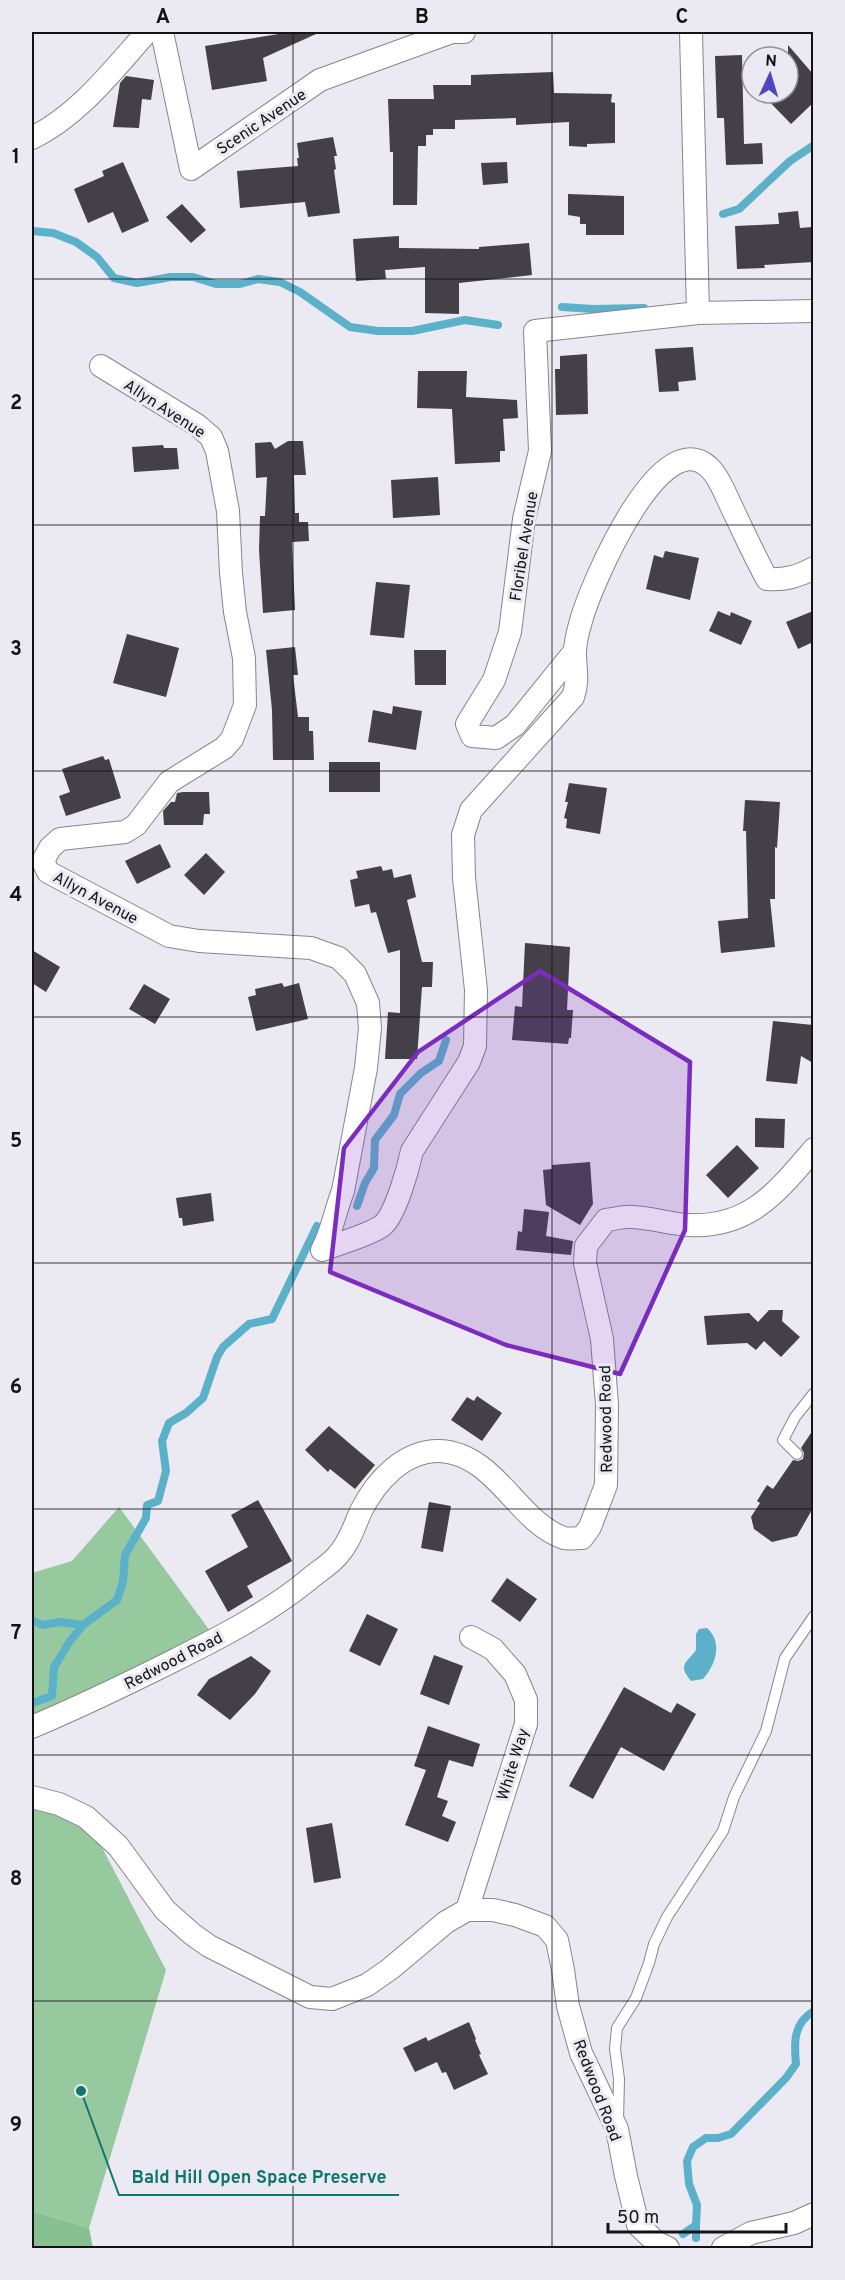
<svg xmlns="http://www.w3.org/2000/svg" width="845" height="2280" viewBox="0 0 845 2280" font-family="Overpass,sans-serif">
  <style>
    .green { fill: #96c99d }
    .forest { fill: #88c191 }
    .water { fill: #5bb1c9 }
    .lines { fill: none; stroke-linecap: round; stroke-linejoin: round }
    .stream { stroke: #5bb1c9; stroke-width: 8 }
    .building { fill: #434147 }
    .lane-casing { stroke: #87858d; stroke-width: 12 }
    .street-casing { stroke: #87858d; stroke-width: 24 }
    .lane { stroke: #fff; stroke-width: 10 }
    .street { stroke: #fff; stroke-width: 22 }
    .marked { fill: #7b2cbf; fill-opacity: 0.2; stroke: #7b2cbf; stroke-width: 4.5; stroke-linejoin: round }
    .grid { fill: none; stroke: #131215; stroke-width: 1.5; stroke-opacity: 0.55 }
    .labels { text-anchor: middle; stroke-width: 6; stroke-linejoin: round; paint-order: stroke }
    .street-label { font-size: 16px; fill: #131215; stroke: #ebe9f1 }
    .leader { fill: none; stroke: #0f766e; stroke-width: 2 }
    .callout-dot { fill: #0f766e; stroke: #ebe9f1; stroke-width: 2 }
    .callout-label { font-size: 18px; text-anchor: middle; font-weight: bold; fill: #0f766e; stroke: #ebe9f1; stroke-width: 6; stroke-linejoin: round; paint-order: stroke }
    .neatline { fill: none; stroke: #131215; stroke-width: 2 }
    .grid-label { font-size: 20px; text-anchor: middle; font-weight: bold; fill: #131215 }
  </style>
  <rect width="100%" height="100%" fill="#ebe9f1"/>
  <g class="green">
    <polygon points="119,1507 216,1639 32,1727 32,1573 72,1561"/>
    <polygon points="32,1797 86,1817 166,1970 89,2228 32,2211"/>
  </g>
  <polygon class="forest" points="32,2211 89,2228 93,2248 32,2248"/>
  <path class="water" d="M707 1628C723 1642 716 1665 703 1679L691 1681C677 1664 687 1663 696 1650V1634L699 1629Z"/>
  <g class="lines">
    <g class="stream">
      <polyline points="723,214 739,209 790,161 814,145"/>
      <polyline points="32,231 53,233 76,242 97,257 114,278 137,283 171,277 193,277 216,284 240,284 258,279 280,282 300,292 350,327 378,331 412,331 465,320 498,325"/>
      <polyline points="562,307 593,309 644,308"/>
      <polyline points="357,1206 365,1183 374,1168 375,1140 394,1115 400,1094 421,1073 439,1061 446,1040"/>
      <polyline points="32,1620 42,1625 60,1622 83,1625 117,1600 123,1582 125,1555 146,1518 147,1505 158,1501 166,1471 162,1441 169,1423 186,1413 203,1398 217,1357 223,1347 249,1324 272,1319 317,1226"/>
      <polyline points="32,1703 52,1696 54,1667 70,1641 83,1625"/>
      <path d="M683 2234 696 2225 697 2205 689 2184 687 2161 693 2147 706 2138H718L731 2134 786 2078 796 2064C794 2043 793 2023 814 2011"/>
      <polyline points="696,2238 696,2225"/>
    </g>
  </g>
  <g class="building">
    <polygon points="291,32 315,32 316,34 263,58 267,81 212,90 205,46"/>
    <polygon points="788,45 813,74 813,103 791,124 761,93 788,93"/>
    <polygon points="742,55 744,144 762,143 763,164 726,165 724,118 717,118 715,56"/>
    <polygon points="553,72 554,93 612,94 611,102 615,103 615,143 587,144 587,147 569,146 569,122 516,125 516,118 455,120 455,129 433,129 433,135 426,135 426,146 418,146 417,205 393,205 393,152 390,152 388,99 434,99 433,85 471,85 471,75"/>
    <polygon points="126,76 154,80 151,100 142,99 139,128 113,127 120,83"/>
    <polygon points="333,137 337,156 334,156 336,169 334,170 340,213 308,217 305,202 240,208 237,171 298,166 297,158 299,158 297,143"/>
    <polygon points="123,162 149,221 122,233 113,212 88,223 74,189 104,176 102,171"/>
    <polygon points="507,162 508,183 483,185 481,163"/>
    <polygon points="568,194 624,196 624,235 586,235 586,224 580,224 580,217 568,215"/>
    <polygon points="182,204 206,230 191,243 166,217"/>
    <polygon points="798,211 800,228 812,227 813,262 764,265 765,268 737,269 735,226 779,224 778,213"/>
    <polygon points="399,236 399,248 479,249 479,247 529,243 532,275 459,283 459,314 425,313 425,267 385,270 386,279 356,281 353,239"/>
    <polygon points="693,347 696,380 678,382 679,391 659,392 655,349"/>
    <polygon points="587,354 588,414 556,415 555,369 560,369 560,356"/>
    <polygon points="418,371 467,371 466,397 517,400 518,418 503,419 505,451 500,451 500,462 455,464 452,409 417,408"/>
    <polygon points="288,441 303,441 306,475 294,475 295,513 299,513 299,522 308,522 309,541 292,542 295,610 263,613 259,550 260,516 265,516 267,477 256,478 255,443 271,442 275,449"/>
    <polygon points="163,445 164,448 177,448 179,469 134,472 132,447"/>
    <polygon points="438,477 440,515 393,518 391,480"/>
    <polygon points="665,551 699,558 690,600 646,589 654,555 663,558"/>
    <polygon points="376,582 410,585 404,638 370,635"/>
    <polygon points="718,611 730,616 731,612 752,621 741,645 709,631"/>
    <polygon points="813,611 813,642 798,649 786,622"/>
    <polygon points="127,634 179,648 166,697 113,683"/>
    <polygon points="295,647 298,675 293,675 298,717 309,717 309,731 313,731 314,760 273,760 272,710 266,650"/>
    <polygon points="414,650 446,650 446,685 415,685"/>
    <polygon points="393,706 422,711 416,750 368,742 373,710 392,714"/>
    <polygon points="103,756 105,760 109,759 121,798 66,816 59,796 70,792 62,769"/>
    <rect x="329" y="762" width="51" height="30"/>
    <polygon points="569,783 607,788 600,834 566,828 567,819 564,818 568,802 565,802"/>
    <polygon points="183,792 209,792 210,814 204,814 203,825 164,825 163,811 171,802 175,802 177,793"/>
    <polygon points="745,800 780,802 777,848 775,847 775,899 770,899 775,947 721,953 718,921 748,918 746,831 743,831"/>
    <polygon points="160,844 171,867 137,884 125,861"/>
    <polygon points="206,853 225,872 204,895 184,875"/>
    <polygon points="381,866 383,871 392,869 394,878 411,874 416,897 407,900 422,962 433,962 432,987 422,987 417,1059 385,1059 388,1012 400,1013 400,950 388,953 376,912 371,913 369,904 355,907 350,880 358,878 356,871"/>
    <polygon points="525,943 570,947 567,1010 573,1010 571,1038 569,1038 568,1044 512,1040 515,1006 522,1007"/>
    <polygon points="32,950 60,967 46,992 32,983"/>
    <polygon points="282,983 284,987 299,983 308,1019 256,1031 248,997 256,995 255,989"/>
    <polygon points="144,984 170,999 155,1024 129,1009"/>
    <polygon points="773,1021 813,1025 813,1063 801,1056 797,1084 766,1081"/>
    <polygon points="755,1118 785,1119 784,1148 755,1147"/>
    <polygon points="737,1145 759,1168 728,1198 706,1175"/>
    <polygon points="590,1162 593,1204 580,1225 546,1205 543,1170 552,1169 552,1165"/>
    <polygon points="211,1193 214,1221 183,1226 182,1218 179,1218 176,1198"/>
    <polygon points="524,1209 549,1212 546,1236 573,1241 571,1255 516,1250 518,1231 522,1232"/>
    <polygon points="769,1310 783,1310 782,1321 800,1337 781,1357 764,1341 756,1350 747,1343 707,1345 704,1316 749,1313 758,1322"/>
    <polygon points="477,1396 502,1413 482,1441 451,1420 467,1397 474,1401"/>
    <polygon points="329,1426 375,1465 355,1489 330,1469 328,1472 305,1450"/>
    <polygon points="813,1430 813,1508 797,1536 772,1542 754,1529 751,1517 760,1503 757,1501 767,1485 773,1489 793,1460 798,1461 803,1459 804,1453 801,1448"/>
    <polygon points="258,1500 292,1561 247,1586 253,1597 228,1612 205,1571 248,1547 231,1515"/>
    <polygon points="429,1502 451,1506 443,1552 421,1548"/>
    <polygon points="507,1578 537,1599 520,1622 491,1601"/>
    <polygon points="367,1614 398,1629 380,1666 349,1651"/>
    <polygon points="434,1655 463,1666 449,1705 420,1694"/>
    <polygon points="251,1656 271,1671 255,1694 230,1720 197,1695 209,1679"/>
    <polygon points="624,1687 671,1713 677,1703 696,1714 664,1771 621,1747 593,1799 569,1786"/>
    <polygon points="428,1726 480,1744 473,1767 449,1760 437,1797 448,1801 442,1816 456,1822 448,1842 405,1825 426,1770 414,1766"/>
    <polygon points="332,1823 341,1878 314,1883 306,1828"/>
    <polygon points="469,2022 476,2039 475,2040 481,2054 479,2055 488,2074 454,2090 446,2072 442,2073 437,2062 415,2072 403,2048 426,2037 428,2041"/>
  </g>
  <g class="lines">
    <defs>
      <g id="lane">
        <polyline points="797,1454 783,1440 795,1417 814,1393"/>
        <polyline points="618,2121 619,2079 615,2049 617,2028 636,1998 649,1963 654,1944 667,1917 723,1831 734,1797 766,1731 785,1658 814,1616"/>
      </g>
      <g id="street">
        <polyline points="162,32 191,169 320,80 452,32 464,32"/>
        <polyline points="691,32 698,313"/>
        <path d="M32 138C79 115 113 70 147 32"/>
        <path d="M101 366 197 425 211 437 217 451 228 511 231 573 235 612 244 658 245 705 232 739 224 748 169 782 136 825 125 832 60 839 50 848 43 861 48 872 169 936 199 941 311 948 339 958 355 974 368 1003 370 1028 366 1068 343 1191C335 1211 332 1232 322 1250 335 1245 374 1233 383 1225 396 1213 408 1169 412 1151L469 1062 475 1046 476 990 464 878 463 835 471 810 573 697C579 680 575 670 575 653 575 643 578 631 581 621 590 587 665 409 714 473 722 484 727 498 733 510 744 533 755 557 767 579 785 580 797 577 814 568"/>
        <polyline points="575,651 515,725 496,738 472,736 467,724 494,680 510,632 524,519 540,451 535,331 698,313 814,311"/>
        <path d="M32 1727C79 1707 125 1685 171 1662 219 1638 266 1614 307 1581 317 1572 330 1565 338 1555 350 1542 354 1526 361 1511 376 1481 404 1450 440 1451 496 1454 518 1523 564 1538 569 1539 576 1538 582 1538L590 1527 606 1485 607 1405 602 1339 585 1263 586 1246 606 1220C615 1219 625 1216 633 1217 652 1218 670 1224 689 1225 750 1228 778 1191 814 1149"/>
        <polyline points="32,1797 59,1804 86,1817 118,1846 165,1910 192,1934 209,1946 310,1997 332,1999 367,1985 390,1969 446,1922 467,1910 493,1910 515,1915 545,1926 557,1940 563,1970 568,2006 581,2053 617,2129 626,2176 638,2225 657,2243 668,2248"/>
        <polyline points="467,1910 526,1724 526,1700 515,1674 493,1649 471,1637"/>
        <polyline points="723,2248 751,2233 794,2223 814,2214"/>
      </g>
    </defs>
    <use href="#lane" class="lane-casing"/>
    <use href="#street" class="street-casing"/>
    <use href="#lane" class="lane"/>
    <use href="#street" class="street"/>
  </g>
  <path class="marked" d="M540 971 690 1062 685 1230 620 1374 506 1345 330 1272 344 1148 418 1052Z"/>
  <path class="grid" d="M293 32V2248M552 32V2248M32 279H814M32 525H814M32 771H814M32 1017H814M32 1263H814M32 1509H814M32 1755H814M32 2001H814"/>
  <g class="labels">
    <g class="street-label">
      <text transform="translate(261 121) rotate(-34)" y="6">Scenic Avenue</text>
      <text transform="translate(165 408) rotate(33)" y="6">Allyn Avenue</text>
      <text transform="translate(523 546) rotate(-81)" y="6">Floribel Avenue</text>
      <text transform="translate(96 897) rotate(28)" y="6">Allyn Avenue</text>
      <text transform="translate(605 1419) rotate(-91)" y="6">Redwood Road</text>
      <text transform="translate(173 1660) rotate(-27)" y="6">Redwood Road</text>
      <text transform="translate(512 1764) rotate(-73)" y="6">White Way</text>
      <text transform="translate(598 2090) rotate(69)" y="6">Redwood Road</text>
    </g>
  </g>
  <path class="leader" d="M81 2091L119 2195H399"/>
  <circle class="callout-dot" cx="81" cy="2091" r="6"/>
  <g class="callout-label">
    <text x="259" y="2183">Bald Hill Open Space Preserve</text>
  </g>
  <rect width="845" height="2280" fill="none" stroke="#ebe9f1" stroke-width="66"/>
  <g transform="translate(770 75) rotate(4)"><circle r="28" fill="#ebe9f1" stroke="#959399" stroke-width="1.5"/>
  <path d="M0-4.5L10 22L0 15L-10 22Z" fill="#5246be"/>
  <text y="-9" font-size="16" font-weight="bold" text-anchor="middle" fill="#131215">N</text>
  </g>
  <path d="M608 2223v9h178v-9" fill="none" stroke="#131215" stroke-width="3"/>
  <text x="617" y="2223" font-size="18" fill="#131215" stroke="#ebe9f1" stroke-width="4.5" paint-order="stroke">50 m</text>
  <rect x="33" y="33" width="779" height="2214" class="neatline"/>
  <g class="grid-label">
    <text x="163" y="23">A</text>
    <text x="422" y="23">B</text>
    <text x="682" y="23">C</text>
    <text x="16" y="163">1</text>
    <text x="16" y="409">2</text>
    <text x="16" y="655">3</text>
    <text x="16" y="901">4</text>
    <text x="16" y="1147">5</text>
    <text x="16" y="1393">6</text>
    <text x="16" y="1639">7</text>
    <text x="16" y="1885">8</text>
    <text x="16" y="2131">9</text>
  </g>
</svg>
